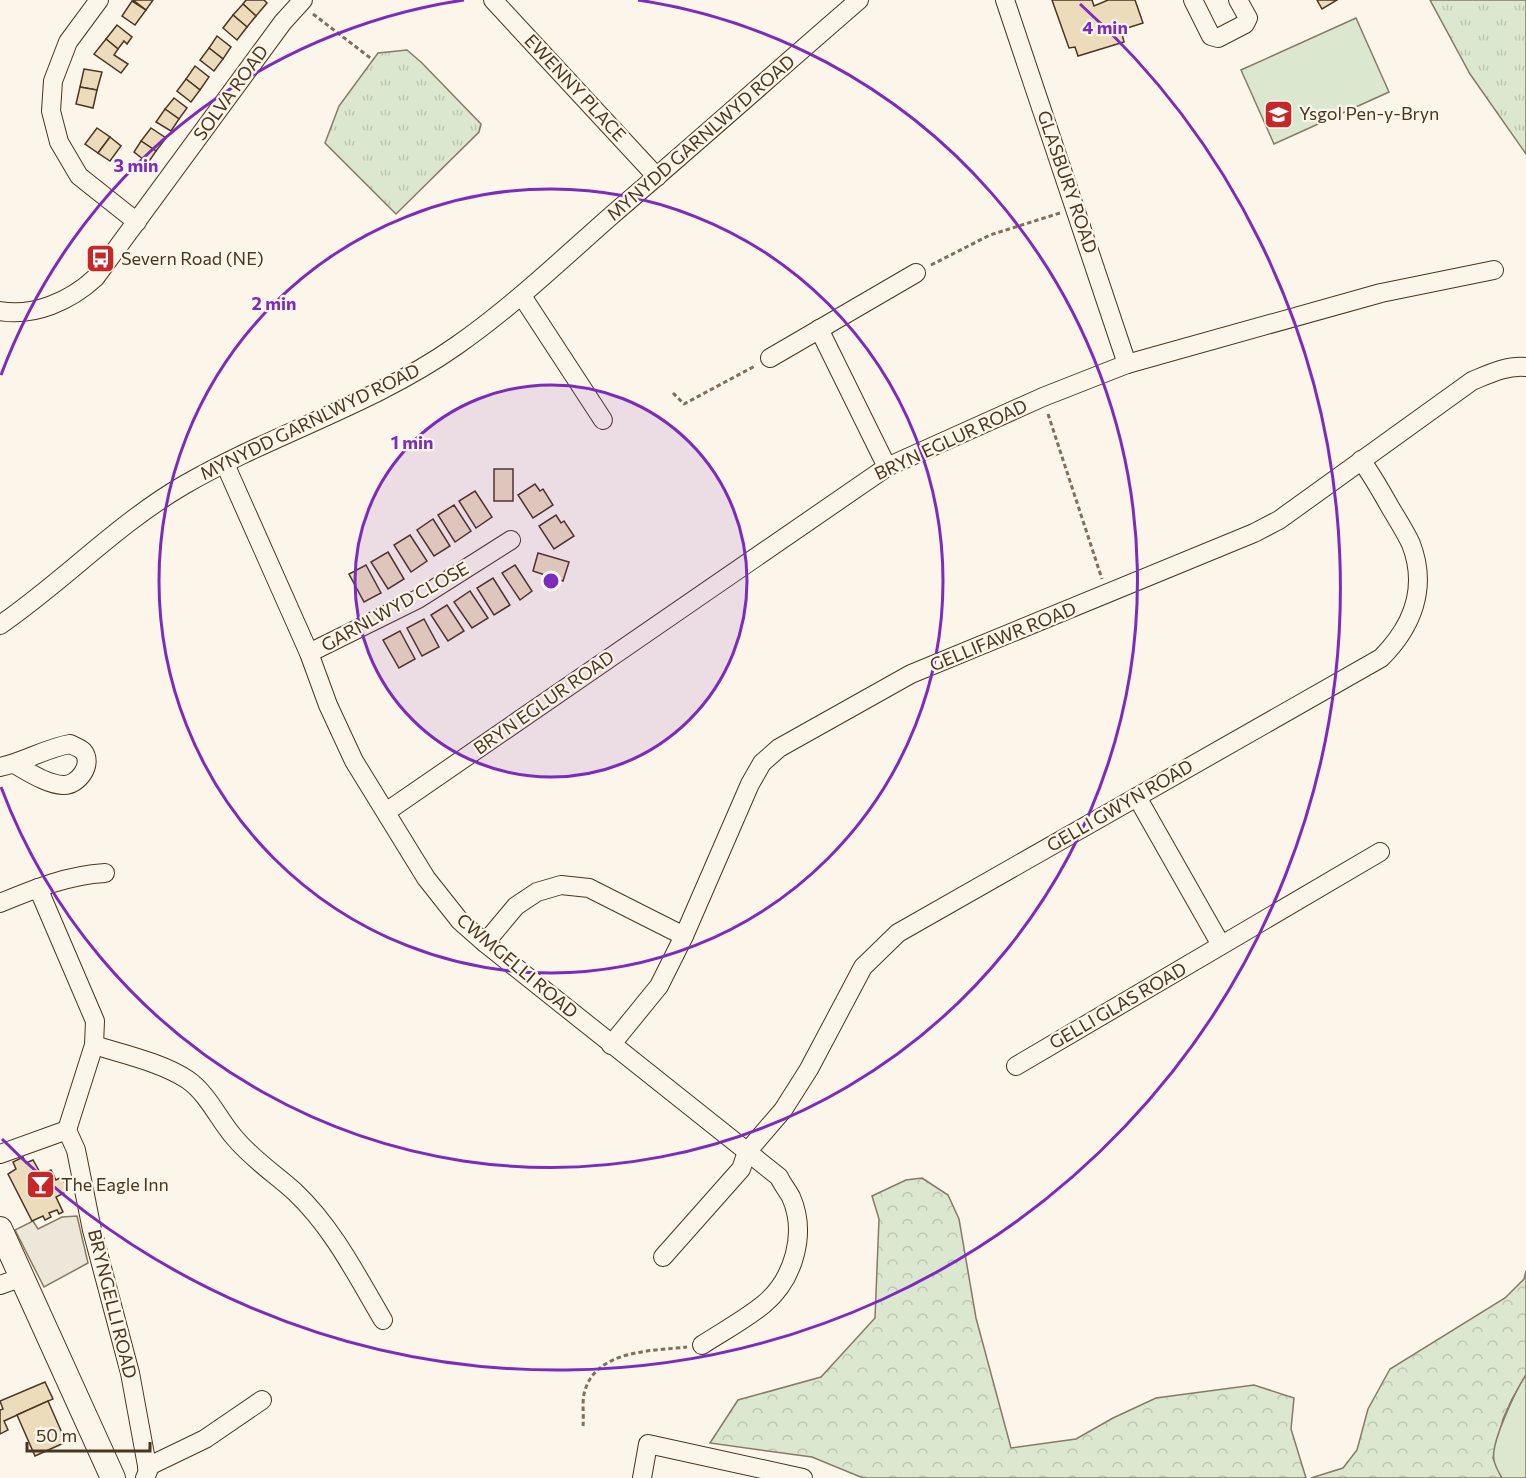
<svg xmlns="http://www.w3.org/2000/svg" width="1526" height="1478" viewBox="0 0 1526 1478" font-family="Commissioner,sans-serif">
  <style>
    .grass { fill: url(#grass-tufts); stroke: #887966; stroke-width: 1.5 }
    .forest { fill: url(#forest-crowns); stroke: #887966; stroke-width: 1.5 }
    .park { fill: #dce7d0; stroke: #887966; stroke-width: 1.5 }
    .parking { fill: #ede7d9; stroke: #887966; stroke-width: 1.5 }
    .building { fill: #ecdcbc; stroke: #4a3520; stroke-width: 1.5 }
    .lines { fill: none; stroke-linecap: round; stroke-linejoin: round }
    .minor-casing { stroke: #4a3520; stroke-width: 20 }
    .major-casing { stroke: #4a3520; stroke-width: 26 }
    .path { stroke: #7f6f5c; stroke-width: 3; stroke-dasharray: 4.5 3; stroke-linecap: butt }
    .minor { stroke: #fbf6e9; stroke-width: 18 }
    .major { stroke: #fbf6e9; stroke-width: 24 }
    .ring { fill: none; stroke: #7b2cbf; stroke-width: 3 }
    .labels { text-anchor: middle; stroke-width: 4.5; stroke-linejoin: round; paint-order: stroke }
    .street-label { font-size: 18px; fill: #4a3520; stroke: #fbf6e9 }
    .poi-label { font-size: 18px; fill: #4a3520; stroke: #fbf6e9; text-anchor: start }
    .centre { fill: #7b2cbf; stroke: #fbf6e9; stroke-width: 3 }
    .ring-label { font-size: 18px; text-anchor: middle; font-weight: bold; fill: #7b2cbf; stroke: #fbf6e9; stroke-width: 4.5; stroke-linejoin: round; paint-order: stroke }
  </style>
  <defs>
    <pattern id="grass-tufts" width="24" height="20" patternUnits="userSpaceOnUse" patternTransform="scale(1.5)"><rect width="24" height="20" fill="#dce7d0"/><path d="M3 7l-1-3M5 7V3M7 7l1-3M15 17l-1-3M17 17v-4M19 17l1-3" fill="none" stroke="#bec7b2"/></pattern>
    <pattern id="forest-crowns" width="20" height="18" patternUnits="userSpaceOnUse" patternTransform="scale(1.5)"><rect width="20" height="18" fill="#dce7d0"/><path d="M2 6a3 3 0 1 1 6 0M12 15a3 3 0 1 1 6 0" fill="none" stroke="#bec7b2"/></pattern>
  </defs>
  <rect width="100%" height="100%" fill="#fbf6e9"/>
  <g class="grass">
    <polygon points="1430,0 1526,0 1526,154 1470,74"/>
    <polygon points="407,50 422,63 481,124 479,132 396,214 325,143 339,106 378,53"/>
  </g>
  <g class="forest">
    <polygon points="922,1178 948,1195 959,1219 976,1318 1011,1448 1076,1439 1113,1418 1156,1398 1254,1385 1294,1398 1291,1429 1306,1478 863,1478 812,1457 710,1443 738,1400 821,1377 875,1318 879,1219 872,1196 906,1180"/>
    <polygon points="1526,1271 1526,1375 1512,1399 1503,1419 1493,1458 1502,1478 1311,1478 1343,1468 1357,1450 1368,1409 1390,1369 1505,1298 1524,1279"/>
  </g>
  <g class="park">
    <polygon points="1356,18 1389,92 1274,144 1241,70"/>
    <path d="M1526 1375V1478H1502C1499 1473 1495 1466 1494 1460 1490 1444 1516 1390 1526 1375Z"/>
  </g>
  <polygon class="parking" points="77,1216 88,1263 44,1287 15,1230 33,1221 38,1229 62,1217"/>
  <g class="building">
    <polygon points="133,0 153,0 146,10"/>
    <polygon points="246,0 264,0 267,3 256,16 243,4"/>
    <polygon points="1052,0 1092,0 1094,6 1108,0 1135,0 1143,23 1121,30 1124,42 1078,56 1075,47 1069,48"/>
    <polygon points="1317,0 1337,0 1322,9"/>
    <polygon points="132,1 146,10 135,25 122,16"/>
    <polygon points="243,4 256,16 247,27 233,15"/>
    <polygon points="233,15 247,27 237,40 223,28"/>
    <polygon points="117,25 132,37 127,44 124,41 118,49 106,39"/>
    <polygon points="217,36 231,47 223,59 209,48"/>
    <polygon points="106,39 118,49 114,55 128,64 121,73 94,54"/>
    <polygon points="209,48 223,59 214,71 200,60"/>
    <polygon points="195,66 209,77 200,90 186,79"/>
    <polygon points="84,69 102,72 97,90 80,87"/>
    <polygon points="186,79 200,90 191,102 177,91"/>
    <polygon points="80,87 97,90 93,108 76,104"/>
    <polygon points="174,98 187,108 179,119 165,109"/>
    <polygon points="165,109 179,119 171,131 156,122"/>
    <polygon points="97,128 110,137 98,153 85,144"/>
    <polygon points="151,128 166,138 156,151 141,141"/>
    <polygon points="110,137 121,146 110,161 98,153"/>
    <polygon points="141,141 156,151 148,163 134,152"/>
    <rect x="494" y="469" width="19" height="32"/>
    <polygon points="535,484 540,491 543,489 553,505 533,518 518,495"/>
    <polygon points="475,491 492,517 476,528 459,501"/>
    <polygon points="454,505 471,531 455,542 438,515"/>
    <polygon points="556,515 561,523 564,521 574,536 554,549 539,526"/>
    <polygon points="433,519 450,546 434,556 417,530"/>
    <polygon points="410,535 427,561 411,572 394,545"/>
    <polygon points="388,552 404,579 388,589 371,562"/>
    <polygon points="538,553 569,562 563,581 533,571"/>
    <polygon points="366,565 381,593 364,602 349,574"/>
    <polygon points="515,565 532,591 520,600 502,573"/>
    <polygon points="493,578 510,605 494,615 477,588"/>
    <polygon points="470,591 488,618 472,628 454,602"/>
    <polygon points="447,605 464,631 448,641 431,615"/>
    <polygon points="424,619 439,647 422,656 407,628"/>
    <polygon points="400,631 415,659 399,668 383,640"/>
    <polygon points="23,1157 26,1163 33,1160 41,1174 51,1170 56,1180 62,1177 68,1191 56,1197 63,1212 59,1214 57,1210 49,1213 51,1217 45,1220 43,1216 32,1221 8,1174 16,1169 13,1162"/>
    <polygon points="45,1382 53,1399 4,1421 8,1430 0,1434 0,1410 3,1409 0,1401"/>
    <polygon points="48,1401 66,1442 35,1456 17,1415"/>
  </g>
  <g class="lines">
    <defs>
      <g id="minor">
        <polyline points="99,0 68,42 53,81 51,111 59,142 79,176 137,222"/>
        <polyline points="493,0 657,177"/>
        <polyline points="1005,0 1127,364"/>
        <polyline points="1193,0 1211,36 1218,38 1245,24 1248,18 1238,0"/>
        <polyline points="522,296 603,420"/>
        <path d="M0 311C34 317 70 301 95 278L283 22 303 0"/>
        <polyline points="819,329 887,467"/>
        <polyline points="770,358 916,273"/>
        <path d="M225 464 309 653 328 705 354 761 426 878 460 921 485 943 779 1177C782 1184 788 1191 791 1197 807 1233 794 1279 764 1304 746 1319 722 1332 702 1345"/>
        <path d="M0 625C64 581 117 524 184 485 272 434 372 405 456 346 512 307 561 260 612 215 695 144 777 71 859 0"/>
        <polyline points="309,653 418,599 511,540"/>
        <path d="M0 767C24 762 46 748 70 744 74 746 80 748 83 751 94 764 78 786 63 785 46 784 29 772 14 764"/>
        <polyline points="1137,797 1221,945"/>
        <polyline points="386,812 887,467 1043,397 1127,364 1381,293 1494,270"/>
        <path d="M0 903C34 889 68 875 105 873"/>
        <polyline points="485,943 516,906 537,892 561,885 589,888 684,936"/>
        <path d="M94 1045C123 1054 163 1063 188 1080 208 1094 219 1120 234 1137 252 1159 275 1174 295 1192 333 1228 357 1276 383 1320"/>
        <path d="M611 1045 659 986 684 936 750 784 762 763 779 748 911 674 1254 533 1279 520 1472 381C1489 374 1507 365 1526 367"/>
        <polyline points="1016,1066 1380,852"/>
        <polyline points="67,1130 76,1150 92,1230 130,1373 148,1471 145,1478"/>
        <polyline points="0,1154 67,1130 94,1045 95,1021 38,888"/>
        <path d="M663 1257 741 1169 747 1152 783 1110 809 1069 863 967 898 933 1381 658C1412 627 1428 588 1411 544 1405 531 1397 519 1390 507 1381 491 1372 475 1361 460"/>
        <polyline points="0,1285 23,1277"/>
        <polyline points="147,1467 205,1439 262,1400"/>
        <polyline points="642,1478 648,1444 803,1478"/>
      </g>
      <polyline id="major" points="0,1229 113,1478"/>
    </defs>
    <use href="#minor" class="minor-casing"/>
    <use href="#major" class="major-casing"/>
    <g class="path">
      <polyline points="313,14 373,60"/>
      <polyline points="931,265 990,235 1060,213"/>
      <polyline points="673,393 684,404 755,366"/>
      <polyline points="1048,414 1102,579"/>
      <path d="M583 1426C584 1416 582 1404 584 1394 594 1349 653 1351 687 1347"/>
    </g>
    <use href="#minor" class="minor"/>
    <use href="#major" class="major"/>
  </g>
  <circle cx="551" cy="581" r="196" fill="#7b2cbf" fill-opacity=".12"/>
  <g class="ring">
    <circle cx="551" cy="581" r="196"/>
    <circle cx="551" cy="581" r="392"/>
    <path d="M1 375A587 587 0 0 1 464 0M638 0A587 587 0 1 1 1 787"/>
    <path d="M1080 4A783 783 0 1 1 2 1139"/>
  </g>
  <defs>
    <symbol id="school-square" viewBox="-11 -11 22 22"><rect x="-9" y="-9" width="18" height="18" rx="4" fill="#c62828" stroke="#fbf6e9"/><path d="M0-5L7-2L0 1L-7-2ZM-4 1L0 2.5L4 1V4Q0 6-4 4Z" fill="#fff"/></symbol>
    <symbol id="bus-square" viewBox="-11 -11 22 22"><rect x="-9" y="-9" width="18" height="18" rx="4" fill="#c62828" stroke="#fbf6e9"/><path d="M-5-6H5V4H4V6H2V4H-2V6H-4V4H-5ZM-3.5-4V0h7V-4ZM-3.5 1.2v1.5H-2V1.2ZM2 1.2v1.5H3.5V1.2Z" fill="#fff"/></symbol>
    <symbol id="bar-square" viewBox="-11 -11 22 22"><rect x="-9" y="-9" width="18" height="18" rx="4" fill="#c62828" stroke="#fbf6e9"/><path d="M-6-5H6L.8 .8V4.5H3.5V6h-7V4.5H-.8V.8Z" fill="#fff"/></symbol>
  </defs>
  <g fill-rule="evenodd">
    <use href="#school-square" x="1262" y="98" width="33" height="33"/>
    <use href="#bus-square" x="84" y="242" width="33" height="33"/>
    <use href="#bar-square" x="24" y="1168" width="33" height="33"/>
  </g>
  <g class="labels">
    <g class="street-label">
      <text transform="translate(575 88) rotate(47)" y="6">EWENNY PLACE</text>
      <text transform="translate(231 93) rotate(-54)" y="6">SOLVA ROAD</text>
      <text transform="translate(701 138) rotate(-41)" y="6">MYNYDD GARNLWYD ROAD</text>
      <text transform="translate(1067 182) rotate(71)" y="6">GLASBURY ROAD</text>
      <text transform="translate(310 422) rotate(-26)" y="6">MYNYDD GARNLWYD ROAD</text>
      <text transform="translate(951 440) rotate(-25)" y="6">BRYN EGLUR ROAD</text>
      <text transform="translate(395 607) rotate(-29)" y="6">GARNLWYD CLOSE</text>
      <text transform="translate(1003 637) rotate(-22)" y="6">GELLIFAWR ROAD</text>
      <text transform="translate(544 703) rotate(-35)" y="6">BRYN EGLUR ROAD</text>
      <text transform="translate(1120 806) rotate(-30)" y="6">GELLI GWYN ROAD</text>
      <text transform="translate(517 966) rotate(40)" y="6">CWMGELLI ROAD</text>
      <text transform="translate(1118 1006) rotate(-30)" y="6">GELLI GLAS ROAD</text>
      <text transform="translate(112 1304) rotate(76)" y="6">BRYNGELLI ROAD</text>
    </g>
    <g class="poi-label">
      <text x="1299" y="120">Ysgol Pen-y-Bryn</text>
      <text x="121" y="265">Severn Road (NE)</text>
      <text x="61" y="1191">The Eagle Inn</text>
    </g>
  </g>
  <circle cx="551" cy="581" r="9" class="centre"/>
  <g class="ring-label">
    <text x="1105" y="34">4 min</text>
    <text x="136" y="172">3 min</text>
    <text x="274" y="310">2 min</text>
    <text x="412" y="449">1 min</text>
  </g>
  <path d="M27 1442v9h123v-9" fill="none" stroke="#4a3520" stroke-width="3"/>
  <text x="36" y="1442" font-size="18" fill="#4a3520" stroke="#fbf6e9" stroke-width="4.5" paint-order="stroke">50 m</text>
</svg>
